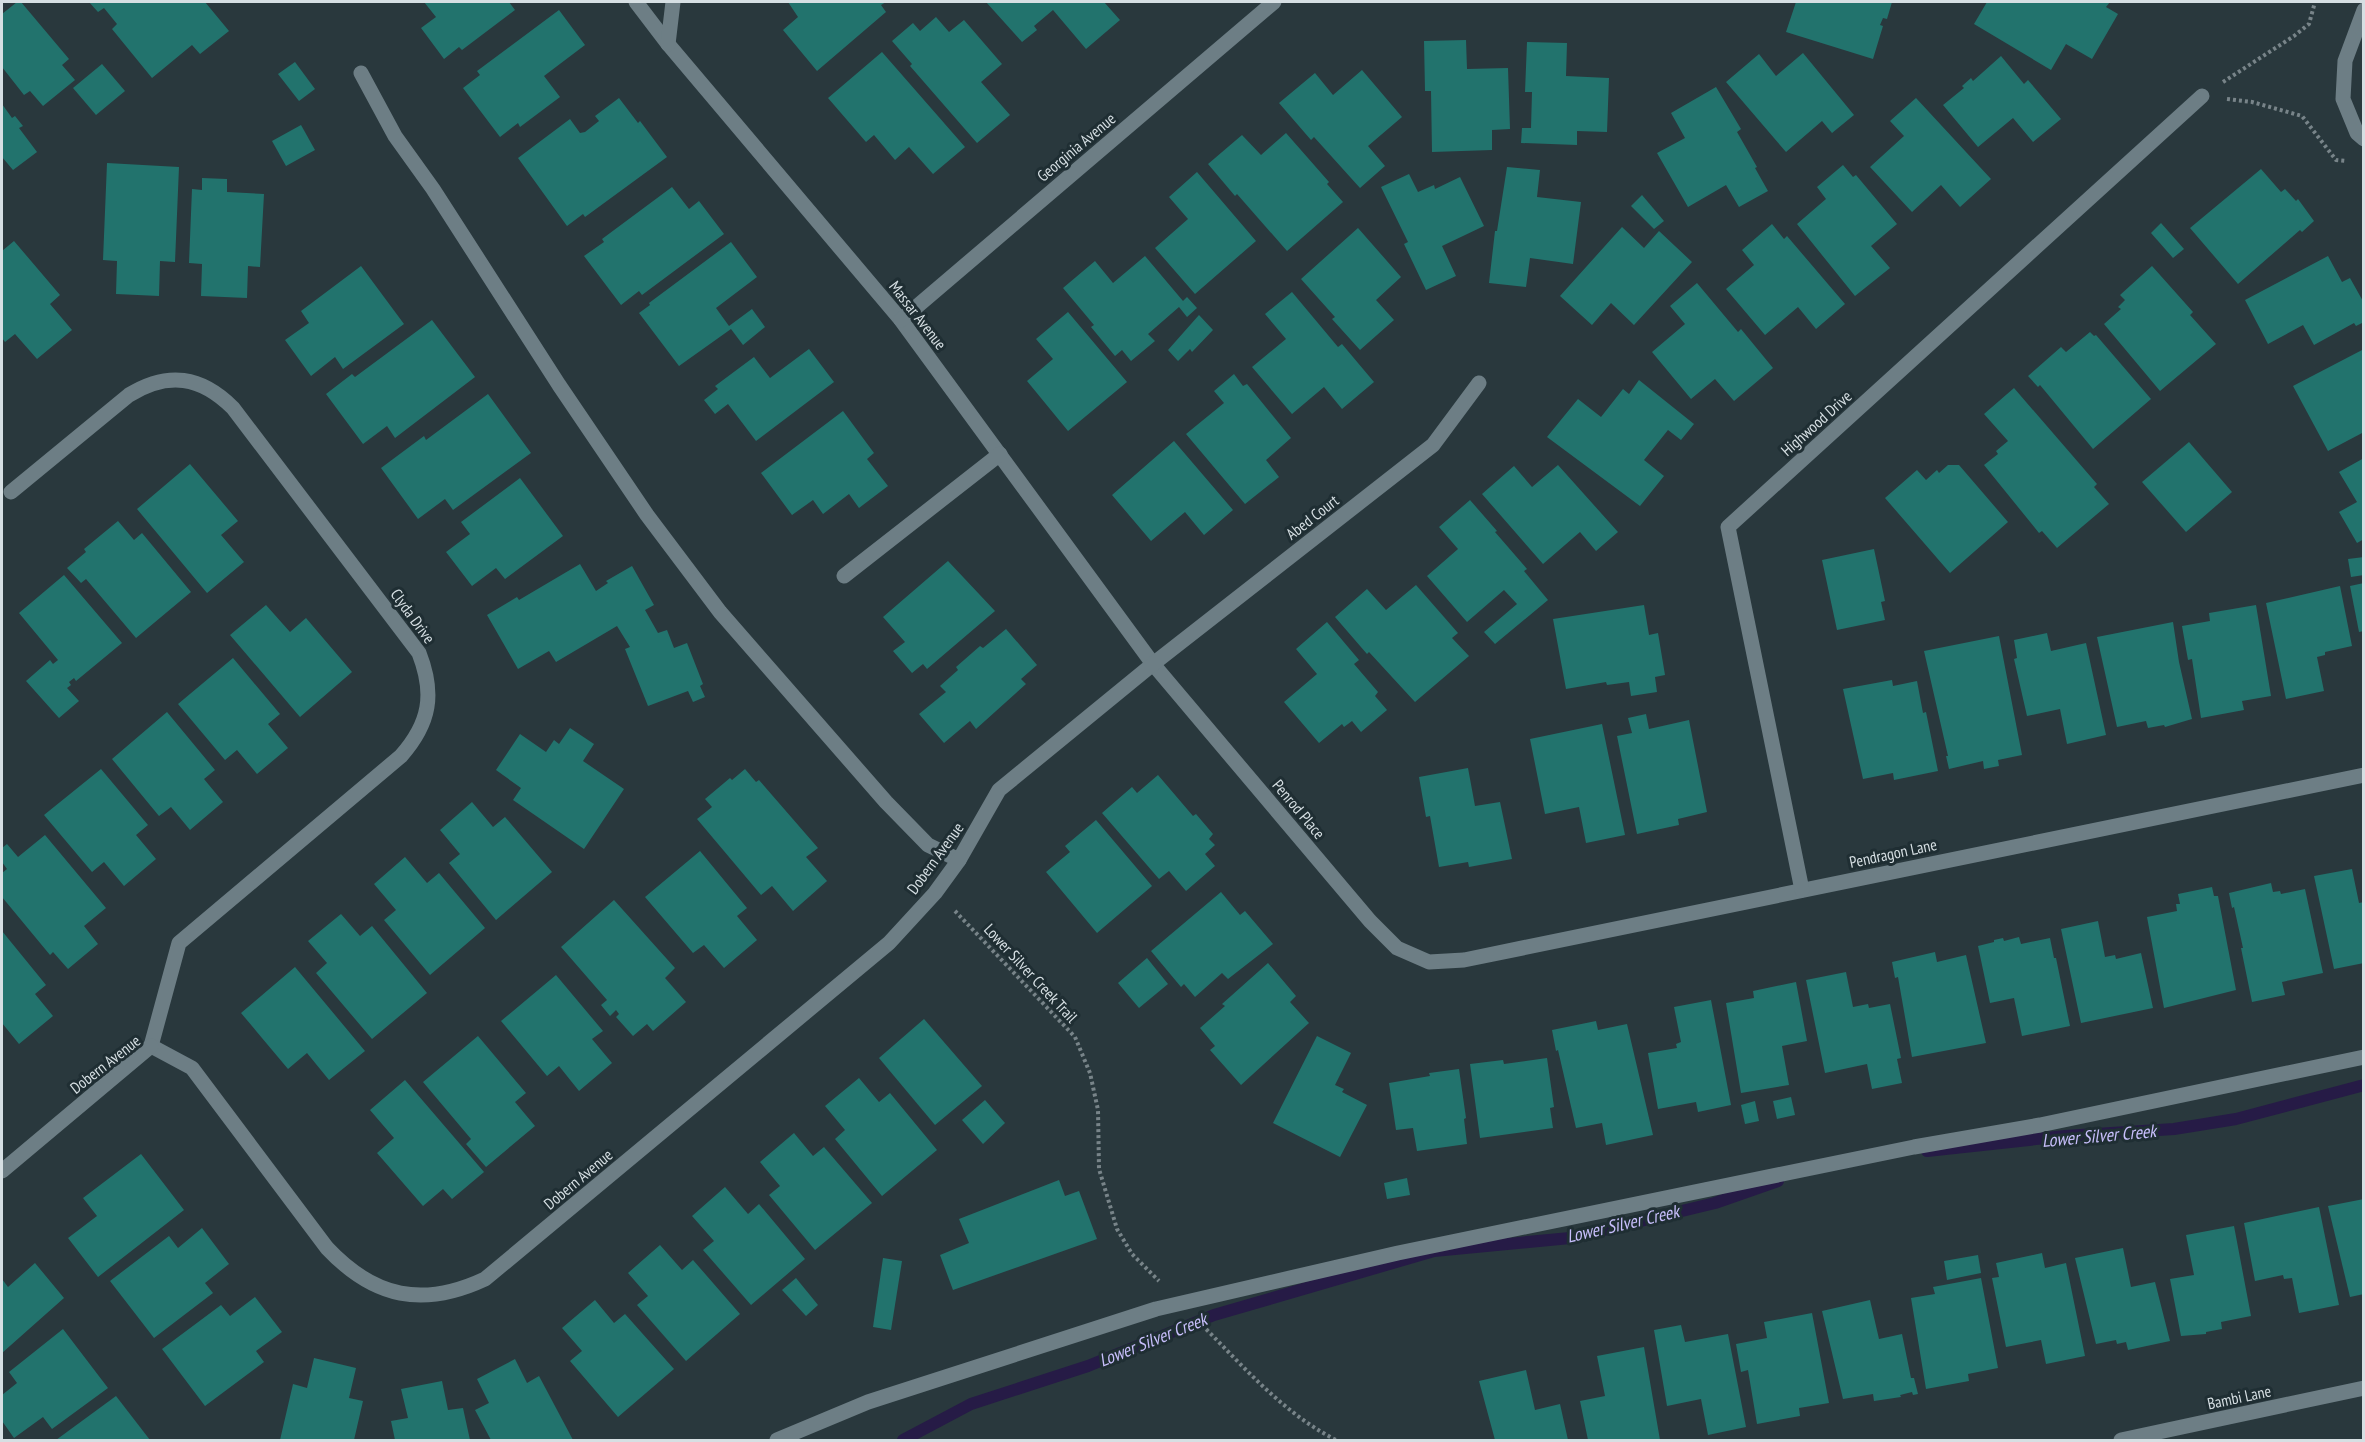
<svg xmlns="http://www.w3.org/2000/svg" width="2365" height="1442" viewBox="0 0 2365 1442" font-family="'PT Sans Narrow',sans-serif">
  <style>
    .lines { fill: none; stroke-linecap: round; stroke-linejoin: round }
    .stream { stroke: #261b46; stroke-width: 12 }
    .building { fill: #22736d }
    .path { stroke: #788489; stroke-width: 4; stroke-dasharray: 3 3; stroke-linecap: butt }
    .minor { stroke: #6d7e85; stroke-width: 15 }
    .labels { text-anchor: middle; stroke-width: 6; stroke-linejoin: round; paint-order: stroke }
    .street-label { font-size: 16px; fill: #d6dfe3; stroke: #1f2e33 }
    .water-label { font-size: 18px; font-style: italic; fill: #c8bffc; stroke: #1f2e33 }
  </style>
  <rect width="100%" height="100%" fill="#29383d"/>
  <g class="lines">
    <g class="stream">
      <polyline points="1927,1151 2065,1136 2174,1129 2236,1119 2364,1085"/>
      <polyline points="903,1440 971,1404 1088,1366 1214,1315 1434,1251 1570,1238 1715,1203 1778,1181"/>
    </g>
  </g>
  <g class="building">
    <polygon points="17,2 21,2 69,59 62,65 75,80 43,106 30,91 24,95 2,67 2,14"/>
    <polygon points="89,2 205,2 229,31 200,54 192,45 152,78 112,29 117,24 104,8 98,12"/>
    <polygon points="424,2 509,2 515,10 462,50 459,47 444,59 421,28 436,17"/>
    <polygon points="788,2 886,2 881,5 886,12 817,71 783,30 798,17"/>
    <polygon points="986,2 1104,2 1120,20 1086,49 1053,10 1034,26 1037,30 1022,42"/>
    <polygon points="1796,2 1892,2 1887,19 1883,18 1880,25 1883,26 1873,59 1786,32"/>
    <polygon points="1987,2 2110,2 2106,7 2118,14 2092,59 2066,44 2051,70 1974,24"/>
    <polygon points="559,10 585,45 544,76 560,97 520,127 518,123 500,137 463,88 480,75 477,71"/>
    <polygon points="936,17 949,32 964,20 1002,64 981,82 1010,115 977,143 910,66 912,64 892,41 913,23 920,31"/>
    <polygon points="1466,40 1467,69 1508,68 1510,129 1492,130 1492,150 1432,152 1431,91 1425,91 1424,41"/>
    <polygon points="1527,42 1567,43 1566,76 1609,78 1607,132 1577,131 1577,145 1521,143 1522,128 1531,128 1532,92 1525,92"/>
    <polygon points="882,52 965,147 933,174 909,147 895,160 874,135 866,142 828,98"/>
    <polygon points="1803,53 1854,115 1832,133 1822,121 1786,152 1726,82 1759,54 1776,76"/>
    <polygon points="2001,56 2024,84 2028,80 2061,119 2033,142 2013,118 1978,147 1943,105 1964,88 1962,86 1971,78 1973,81"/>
    <polygon points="295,62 315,89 299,101 278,74"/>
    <polygon points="102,64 125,91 96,115 73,88"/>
    <polygon points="1362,70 1402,117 1368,146 1385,166 1360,188 1314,137 1311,140 1279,103 1315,73 1333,95"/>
    <polygon points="1716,87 1741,129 1737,132 1757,167 1755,168 1768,191 1739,207 1726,185 1688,207 1657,153 1685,138 1671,113"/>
    <polygon points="619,98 638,123 640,121 667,157 585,217 583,214 567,226 518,158 570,119 580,133 585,132 599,121 595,116"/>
    <polygon points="1916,98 1991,179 1960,207 1941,185 1912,212 1870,167 1904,136 1890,121"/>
    <polygon points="2,104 12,118 15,116 23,126 19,128 37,152 13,170 2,157"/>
    <polygon points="301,125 315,150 286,166 272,141"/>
    <polygon points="1286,133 1329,182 1327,184 1343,202 1287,251 1237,194 1235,196 1208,164 1242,135 1261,155"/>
    <polygon points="107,163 179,167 175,262 160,261 159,296 116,294 117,261 103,260"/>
    <polygon points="1843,165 1853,177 1856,175 1897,224 1871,246 1890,268 1855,296 1797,224 1826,199 1817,187"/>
    <polygon points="1507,167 1540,170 1537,197 1581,202 1573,264 1530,258 1526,287 1489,283 1495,231 1497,231"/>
    <polygon points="2261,169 2281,192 2285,189 2296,201 2298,199 2314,221 2302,232 2300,230 2238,284 2190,228"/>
    <polygon points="1197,172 1256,241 1195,294 1155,248 1188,219 1169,197"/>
    <polygon points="1409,174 1418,192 1434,185 1435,189 1460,177 1484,226 1442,246 1456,276 1426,290 1404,244 1408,242 1381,187"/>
    <polygon points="202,178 227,179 227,192 264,194 260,267 248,266 247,298 201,296 202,264 189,263 192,189 202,190"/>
    <polygon points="672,187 689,209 699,201 724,234 642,295 639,291 621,305 584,256 604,242 602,239"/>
    <polygon points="1642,195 1664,221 1654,229 1631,206"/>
    <polygon points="2161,223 2184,249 2173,258 2151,233"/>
    <polygon points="1772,224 1784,239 1787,236 1845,304 1816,329 1798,307 1765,335 1726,289 1754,265 1742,250"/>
    <polygon points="1622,227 1644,248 1659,231 1692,262 1634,325 1611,303 1592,325 1560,296"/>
    <polygon points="1358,228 1401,277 1376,300 1394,320 1360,350 1332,319 1335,317 1301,279"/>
    <polygon points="14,241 60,295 50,304 72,330 37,359 15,334 5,342 2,338 2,251"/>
    <polygon points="731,242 757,277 716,308 729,326 752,309 765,327 743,345 731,329 679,366 639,313 650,305 649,303"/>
    <polygon points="1145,256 1183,301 1187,297 1197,308 1187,317 1179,307 1148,334 1155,341 1131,361 1122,350 1115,356 1091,327 1094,325 1063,288 1095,261 1113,283"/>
    <polygon points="2328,256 2342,282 2350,278 2364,303 2364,322 2356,326 2354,323 2314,345 2303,325 2268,344 2245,300"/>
    <polygon points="361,266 404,324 343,369 335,357 311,376 285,340 309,323 301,311"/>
    <polygon points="2152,266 2193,312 2190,315 2216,344 2160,391 2104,324 2121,309 2118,307 2125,300 2120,295"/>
    <polygon points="1697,283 1738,332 1741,329 1773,368 1734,401 1715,379 1691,399 1652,352 1685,324 1670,306"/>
    <polygon points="1292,292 1338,347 1342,344 1374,382 1342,409 1324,387 1292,414 1252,367 1286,339 1265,314"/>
    <polygon points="1068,312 1127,382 1068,431 1027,381 1053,359 1036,339"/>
    <polygon points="1199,315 1213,330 1192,352 1190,349 1178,361 1168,350"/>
    <polygon points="432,320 475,377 395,438 387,426 363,444 326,394 352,374 355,377"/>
    <polygon points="2090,332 2094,336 2096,335 2151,399 2093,449 2040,385 2038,387 2028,376 2061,347 2066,352"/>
    <polygon points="809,349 834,382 756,441 728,404 715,414 704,400 718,389 715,386 754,357 770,378"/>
    <polygon points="2364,349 2364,432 2328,451 2293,386"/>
    <polygon points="1234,374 1243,386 1247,384 1291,438 1266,460 1279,477 1245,504 1186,434 1224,403 1214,391"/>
    <polygon points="1639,380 1694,424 1681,440 1668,430 1644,460 1664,476 1640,506 1547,437 1578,399 1601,417 1623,389 1629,394"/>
    <polygon points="2014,388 2097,484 2094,487 2109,504 2057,548 2042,531 2039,533 1984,465 1998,454 1996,451 2008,441 1984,414"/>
    <polygon points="488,394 531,453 453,510 445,499 418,519 381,468 424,436 426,440"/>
    <polygon points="843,411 874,453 867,459 888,486 859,508 849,494 823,514 813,500 792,515 761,473"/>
    <polygon points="1174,441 1233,510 1204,535 1185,512 1151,541 1112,495"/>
    <polygon points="2189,442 2232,492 2186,532 2142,482"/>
    <polygon points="2364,458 2364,539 2357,543 2339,512 2357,502 2339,472"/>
    <polygon points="190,464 238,521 221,535 244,562 207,593 137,509"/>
    <polygon points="1558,465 1618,532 1596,551 1580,532 1543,564 1482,494 1514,466 1532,487"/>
    <polygon points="1948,465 1959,465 2008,522 1950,573 1885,498 1917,470 1926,480 1937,470 1939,473"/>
    <polygon points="520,478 563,536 505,579 496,568 472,586 446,552 470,534 461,522"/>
    <polygon points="1470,500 1497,531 1495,532 1527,569 1524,571 1548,600 1495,644 1484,632 1517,604 1504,590 1467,622 1427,576 1458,549 1439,527"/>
    <polygon points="118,521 134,540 142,533 191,592 136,638 86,579 81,583 67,568 86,552 84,549"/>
    <polygon points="1874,549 1885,601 1881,602 1885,620 1837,630 1822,560"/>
    <polygon points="2364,557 2364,575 2351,577 2348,559"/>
    <polygon points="948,561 995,611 927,669 923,664 912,673 893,651 905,642 883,617"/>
    <polygon points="580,564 596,591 608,583 606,581 632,566 654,605 645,610 658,633 667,630 674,648 687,643 703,684 700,686 705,697 693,702 688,691 648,706 625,649 630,647 617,626 556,662 549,651 518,669 487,615 517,597 519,600"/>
    <polygon points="64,575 122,643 76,681 74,678 69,682 71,685 67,688 79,701 59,718 26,681 50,660 53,664 58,660 19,613"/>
    <polygon points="2364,583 2364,631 2359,632 2350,586"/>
    <polygon points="1416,585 1458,633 1452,638 1469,656 1415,702 1369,652 1367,654 1335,617 1367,589 1386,610"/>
    <polygon points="2340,586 2352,646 2325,652 2325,655 2317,657 2324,691 2286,699 2266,603"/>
    <polygon points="266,605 290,632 306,618 352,672 300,717 230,635"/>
    <polygon points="1644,605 1649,635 1658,633 1665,675 1655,677 1657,692 1631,696 1629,682 1607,685 1606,682 1566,689 1553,619"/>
    <polygon points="2256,605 2271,696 2242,701 2244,710 2201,718 2192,659 2188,660 2182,626 2210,621 2209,613"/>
    <polygon points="1327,622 1359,660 1354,664 1378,692 1375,696 1387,710 1361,732 1352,721 1344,727 1342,724 1319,743 1284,702 1317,674 1296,649"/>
    <polygon points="2173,622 2179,662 2192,719 2165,727 2164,725 2148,728 2146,721 2117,727 2097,637"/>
    <polygon points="1006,629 1037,665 1021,679 1026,684 976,729 970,721 944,743 919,714 946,692 940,686 958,670 956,667 980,646 983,648"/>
    <polygon points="2047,633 2051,651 2086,643 2106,735 2067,744 2060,709 2027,716 2014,659 2017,658 2014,640"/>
    <polygon points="1999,636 2022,755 1998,760 1999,766 1984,769 1983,761 1949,769 1946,756 1948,756 1924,651"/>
    <polygon points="233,658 280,714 268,724 288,748 257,774 237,750 225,760 178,704"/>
    <polygon points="1892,680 1893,686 1917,681 1923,713 1926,712 1938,771 1894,780 1893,773 1863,779 1843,689"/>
    <polygon points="167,712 215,770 204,779 223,802 190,830 171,807 159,816 112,759"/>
    <polygon points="1646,714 1649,729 1689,720 1707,812 1678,819 1679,825 1637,834 1617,736 1632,733 1628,718"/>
    <polygon points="1602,724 1625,835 1586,843 1579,807 1545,814 1530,739"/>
    <polygon points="570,728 594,744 583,761 624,789 584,849 513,800 521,788 496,770 520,734 546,752 554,740 559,744"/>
    <polygon points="1468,768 1475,806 1500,802 1512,859 1469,867 1468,862 1439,867 1430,816 1426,817 1419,777"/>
    <polygon points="101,769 148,825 136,835 156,859 124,886 104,862 92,872 44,815"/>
    <polygon points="745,769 756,782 759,780 818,848 806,857 827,881 793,911 772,886 761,895 697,819 712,807 705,799 730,778 732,780"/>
    <polygon points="1158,775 1193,816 1196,814 1213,834 1209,839 1215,845 1205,854 1215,866 1186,891 1169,871 1159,879 1102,813 1132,787 1137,793"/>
    <polygon points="472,802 493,827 505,817 552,872 496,920 449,863 460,854 440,830"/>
    <polygon points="1096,820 1152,886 1097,933 1046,872 1070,852 1065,846"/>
    <polygon points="45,835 106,908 84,926 98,944 68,969 53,952 50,955 2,897 2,873 7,869 2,862 2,848 7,844 18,857"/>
    <polygon points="700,851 747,908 737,916 757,940 724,968 704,945 693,953 645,897"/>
    <polygon points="405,857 427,883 439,873 485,928 430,975 384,920 396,910 374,884"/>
    <polygon points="2352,869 2359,903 2364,902 2364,963 2334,969 2314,876"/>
    <polygon points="2271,883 2273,892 2280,891 2281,894 2305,889 2323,973 2282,982 2285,995 2252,1002 2241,948 2243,948 2234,907 2232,908 2229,893"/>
    <polygon points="2212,887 2214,896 2218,896 2236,990 2164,1008 2147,917 2177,911 2176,904 2180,904 2178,894"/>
    <polygon points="1221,892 1240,915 1245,911 1273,944 1228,979 1222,973 1195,997 1184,984 1181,987 1151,951"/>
    <polygon points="614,900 675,968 665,978 686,1002 653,1031 647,1024 633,1036 616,1017 619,1014 616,1010 610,1016 601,1005 607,1000 561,947"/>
    <polygon points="341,914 360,936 372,926 427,993 372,1039 316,973 327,963 308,941"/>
    <polygon points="2098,921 2105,957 2115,955 2116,959 2141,953 2153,1008 2081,1023 2061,929"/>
    <polygon points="2,931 46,985 35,994 53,1016 19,1044 2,1023"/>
    <polygon points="2019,937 2021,944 2050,938 2054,958 2056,958 2070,1026 2022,1036 2014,998 1990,1003 1978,946 1994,942 1994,940 2003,938 2004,941"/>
    <polygon points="1935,952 1937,962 1966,955 1986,1043 1912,1057 1898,977 1895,978 1892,962"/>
    <polygon points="1147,958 1168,984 1139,1008 1118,983"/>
    <polygon points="1268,963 1296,996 1290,1002 1309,1023 1241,1085 1210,1050 1215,1046 1200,1028 1225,1006 1222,1004"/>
    <polygon points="295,967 365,1051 329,1080 307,1053 288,1069 241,1013"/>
    <polygon points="1846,972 1853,1007 1868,1004 1869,1008 1890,1004 1901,1058 1897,1059 1902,1083 1872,1089 1867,1064 1825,1073 1806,980"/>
    <polygon points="556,975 603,1031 592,1039 612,1063 579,1091 559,1066 547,1076 501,1021"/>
    <polygon points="1796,982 1807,1041 1782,1046 1789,1085 1741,1093 1726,1003 1754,998 1753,991"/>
    <polygon points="1711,1000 1731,1105 1698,1112 1696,1102 1658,1109 1648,1053 1677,1048 1676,1044 1681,1042 1674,1007"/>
    <polygon points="924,1019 982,1086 935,1125 879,1058"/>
    <polygon points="1596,1021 1598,1030 1627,1024 1653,1135 1606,1145 1602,1123 1576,1128 1558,1050 1556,1051 1552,1030"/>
    <polygon points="478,1036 526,1093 515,1102 535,1126 486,1167 466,1144 471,1139 423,1082"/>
    <polygon points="1317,1036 1351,1053 1335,1085 1344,1089 1342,1092 1367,1105 1340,1157 1273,1123"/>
    <polygon points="1547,1058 1554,1107 1550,1108 1553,1128 1480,1138 1470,1064 1503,1060 1504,1064"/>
    <polygon points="1459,1069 1466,1118 1464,1119 1467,1144 1417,1151 1413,1128 1396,1130 1389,1083 1430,1076 1429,1073"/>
    <polygon points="859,1078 879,1102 890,1093 937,1150 882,1196 835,1139 845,1130 825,1106"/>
    <polygon points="405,1080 484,1172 452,1199 443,1189 423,1206 377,1153 394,1138 370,1110"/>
    <polygon points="1791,1097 1795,1115 1777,1119 1773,1101"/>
    <polygon points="985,1100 1005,1123 983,1144 962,1120"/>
    <polygon points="1755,1101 1759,1121 1745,1124 1741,1105"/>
    <polygon points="794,1133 813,1156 824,1147 872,1203 815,1250 769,1195 780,1186 760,1162"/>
    <polygon points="141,1154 184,1210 98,1277 68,1238 97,1216 83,1198"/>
    <polygon points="1407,1178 1410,1195 1387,1199 1384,1183"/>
    <polygon points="1059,1180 1065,1196 1079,1191 1097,1239 953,1290 940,1255 969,1243 959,1219"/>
    <polygon points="725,1187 748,1214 759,1204 805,1259 751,1305 703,1250 714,1241 692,1216"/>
    <polygon points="2364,1199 2364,1294 2350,1297 2328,1206"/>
    <polygon points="2319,1207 2339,1305 2299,1313 2292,1278 2284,1279 2283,1275 2255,1281 2244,1223"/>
    <polygon points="2234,1226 2251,1316 2221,1322 2222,1329 2206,1332 2206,1334 2181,1336 2170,1279 2194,1275 2186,1235"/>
    <polygon points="202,1228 229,1264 205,1283 213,1293 154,1338 110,1281 169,1236 178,1248"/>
    <polygon points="660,1245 682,1270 693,1260 740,1314 686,1361 637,1305 648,1296 628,1273"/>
    <polygon points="2123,1248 2131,1287 2155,1282 2170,1341 2128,1350 2126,1342 2117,1344 2116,1340 2096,1344 2075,1258"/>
    <polygon points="2042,1253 2045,1268 2066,1263 2085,1356 2046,1364 2041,1340 2006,1347 1992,1278 1999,1277 1996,1263"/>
    <polygon points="1978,1255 1981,1273 1947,1280 1944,1261"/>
    <polygon points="883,1258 902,1261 891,1330 873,1327"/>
    <polygon points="35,1263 64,1298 2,1353 2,1279 8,1287"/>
    <polygon points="796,1278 818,1305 806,1316 782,1290"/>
    <polygon points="1981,1278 1998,1368 1968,1374 1969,1381 1926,1389 1911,1298 1935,1294 1933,1287"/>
    <polygon points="255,1297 282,1332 256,1351 264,1362 205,1406 162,1349 221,1305 230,1316"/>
    <polygon points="595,1300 614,1323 625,1314 674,1369 618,1417 570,1361 582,1351 562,1328"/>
    <polygon points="1870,1300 1879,1339 1902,1334 1911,1378 1914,1378 1918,1394 1913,1395 1912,1392 1900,1395 1901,1397 1874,1401 1873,1394 1843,1399 1822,1311"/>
    <polygon points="1812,1313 1829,1403 1799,1408 1800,1416 1757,1424 1748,1370 1741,1372 1736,1344 1767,1338 1764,1322"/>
    <polygon points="1681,1325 1685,1342 1728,1334 1746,1427 1708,1435 1701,1399 1667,1406 1654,1330"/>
    <polygon points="63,1329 108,1388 52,1429 43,1417 14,1438 2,1421 2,1395 17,1383 9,1372"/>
    <polygon points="1644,1347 1660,1440 1588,1440 1580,1401 1605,1396 1597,1356"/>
    <polygon points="314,1358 356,1368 349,1398 363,1401 354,1440 280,1440 293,1384 307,1388"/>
    <polygon points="515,1359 527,1383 539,1376 573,1440 491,1440 475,1410 489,1403 477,1379"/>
    <polygon points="1526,1370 1535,1410 1560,1404 1568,1440 1495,1440 1479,1381"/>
    <polygon points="442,1381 448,1410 463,1408 470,1440 395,1440 391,1421 408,1418 401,1389"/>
    <polygon points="116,1396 150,1440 56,1440"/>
  </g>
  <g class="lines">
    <g class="path">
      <polyline points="2223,82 2294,36 2309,24 2315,2"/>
      <polyline points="2227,99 2252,102 2302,116 2336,160 2346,161"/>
      <polyline points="955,911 1075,1037 1090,1073 1098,1110 1099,1169 1117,1229 1132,1254 1159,1281"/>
      <path d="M1202 1325C1244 1367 1283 1413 1336 1440"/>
    </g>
    <g class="minor">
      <polyline points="636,2 668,44 901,320 1153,664 1370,921 1397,948 1429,962 1464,960 2364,775"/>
      <polyline points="2364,10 2345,61 2343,99 2357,133 2364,139"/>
      <polyline points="668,44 673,2"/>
      <polyline points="361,73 395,136 433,189 559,385 647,515 720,612 886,802 928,845 959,860"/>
      <polyline points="901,320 1274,2"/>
      <path d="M11 492 129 395C168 371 201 376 233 408L419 653C435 694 430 723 401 756L179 943 151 1046"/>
      <polyline points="844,576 1000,454"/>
      <polyline points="1802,890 1728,527 2202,96"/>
      <path d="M151 1046 192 1068 327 1248C374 1298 423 1308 485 1279L889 943 935 893 959 860 999 790 1153 664 1433 445 1479 383"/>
      <polyline points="2,1171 151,1046"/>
      <polyline points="777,1440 868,1402 1156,1309 1398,1253 1914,1147 2040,1125 2364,1057"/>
      <polyline points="2121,1440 2364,1388"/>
    </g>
  </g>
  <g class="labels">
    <g class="street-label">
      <text transform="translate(1076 147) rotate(-40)" y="6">Georginia Avenue</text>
      <text transform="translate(918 315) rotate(52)" y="6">Massar Avenue</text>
      <text transform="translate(1816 423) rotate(-42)" y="6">Highwood Drive</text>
      <text transform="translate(1312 517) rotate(-38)" y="6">Abed Court</text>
      <text transform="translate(413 616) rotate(54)" y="6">Clyda Drive</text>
      <text transform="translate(1299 809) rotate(50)" y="6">Penrod Place</text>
      <text transform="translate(1893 853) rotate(-12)" y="6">Pendragon Lane</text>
      <text transform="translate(935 858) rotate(-54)" y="6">Dobern Avenue</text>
      <text transform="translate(1031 973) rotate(47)" y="6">Lower Silver Creek Trail</text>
      <text transform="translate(105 1064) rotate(-38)" y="6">Dobern Avenue</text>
      <text transform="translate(578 1179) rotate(-40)" y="6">Dobern Avenue</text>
      <text transform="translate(2239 1397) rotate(-12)" y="6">Bambi Lane</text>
    </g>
    <g class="water-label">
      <text transform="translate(2099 1136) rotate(-5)" y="6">Lower Silver Creek</text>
      <text transform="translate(1623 1224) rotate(-13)" y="6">Lower Silver Creek</text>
      <text transform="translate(1153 1340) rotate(-22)" y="6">Lower Silver Creek</text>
    </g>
  </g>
  <rect width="2365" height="1442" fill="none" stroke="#d6dfe3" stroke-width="6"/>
</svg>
